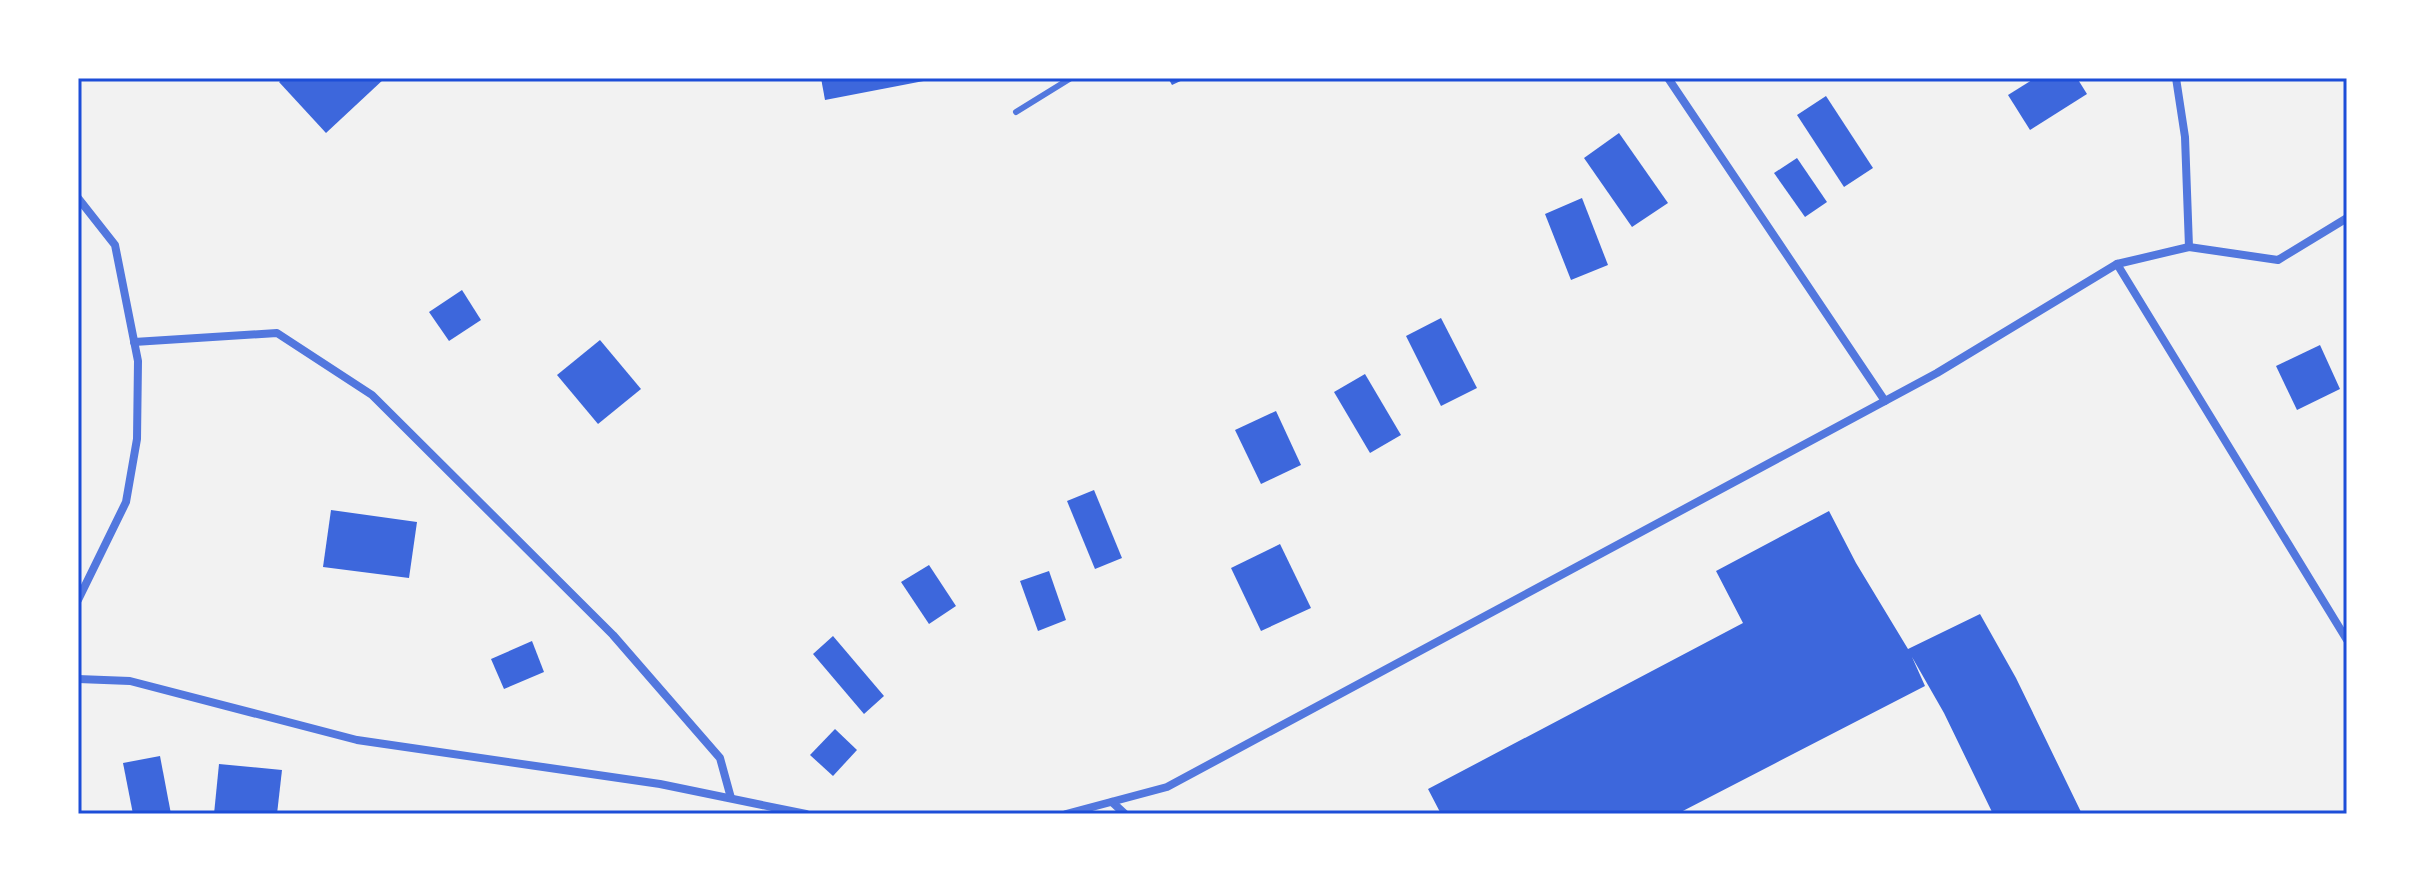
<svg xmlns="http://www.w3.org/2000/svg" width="2425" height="892" viewBox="0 0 2425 892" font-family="Cabin,sans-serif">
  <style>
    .building { fill: #3d67dc }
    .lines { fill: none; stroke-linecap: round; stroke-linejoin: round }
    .service { stroke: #5277de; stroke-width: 6 }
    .minor { stroke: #5277de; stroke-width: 8 }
    .neatline { fill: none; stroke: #1d4ed8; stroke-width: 3 }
  </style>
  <rect width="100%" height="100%" fill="#f2f2f2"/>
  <g class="building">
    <polygon points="284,78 385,78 326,133 279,82"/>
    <polygon points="821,78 934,78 934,79 825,100"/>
    <polygon points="1168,78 1187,78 1172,85"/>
    <polygon points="2035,78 2077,78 2087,94 2030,130 2008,95"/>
    <polygon points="1826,96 1873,168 1844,187 1797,115"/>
    <polygon points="1619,133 1668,203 1632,227 1584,158"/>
    <polygon points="1797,158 1827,202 1805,217 1774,173"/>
    <polygon points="1582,198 1608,265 1571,280 1545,214"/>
    <polygon points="462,290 481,320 449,341 429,312"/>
    <polygon points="1441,318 1477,388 1441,406 1406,336"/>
    <polygon points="600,340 641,389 598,424 557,375"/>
    <polygon points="2320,345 2340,389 2297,410 2276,366"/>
    <polygon points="1365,374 1401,435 1370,453 1334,392"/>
    <polygon points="1276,411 1301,465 1261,484 1235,430"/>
    <polygon points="1094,490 1122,558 1095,569 1067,501"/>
    <polygon points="331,510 417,522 409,578 323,567"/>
    <polygon points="1829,511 1856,563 1908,649 1980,614 2016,678 2081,812 2076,814 1993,814 1944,713 1912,657 1925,686 1677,814 1441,814 1428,789 1743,623 1716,571"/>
    <polygon points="1280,544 1311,608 1261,631 1231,568"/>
    <polygon points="929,565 956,606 929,624 901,582"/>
    <polygon points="1049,571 1066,620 1038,631 1020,581"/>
    <polygon points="833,636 884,696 864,714 813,654"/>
    <polygon points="532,641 544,672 504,689 491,659"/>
    <polygon points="835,729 857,750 833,776 810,755"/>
    <polygon points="160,756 171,814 133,814 123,763"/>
    <polygon points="219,764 282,770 277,814 214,814"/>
  </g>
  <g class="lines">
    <polyline class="service" points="1016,112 1071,78"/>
    <g class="minor">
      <polyline points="1668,78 1885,401"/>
      <polyline points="2176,78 2185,137 2189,247 2278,260 2347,218"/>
      <polyline points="78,198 115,245 138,361 137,439 126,502 78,600"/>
      <polyline points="2117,264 2347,640"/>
      <polyline points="134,342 277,333 372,395 613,635 720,758 731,798"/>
      <polyline points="78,679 130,681 357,740 660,784 806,814"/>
      <polyline points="1112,802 1125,814"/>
      <polyline points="1066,814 1167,787 1937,373 2117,264 2189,247"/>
    </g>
  </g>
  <rect width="2425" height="892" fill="none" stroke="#ffffff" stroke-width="160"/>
  <rect x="80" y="80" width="2265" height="732" class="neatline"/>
</svg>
